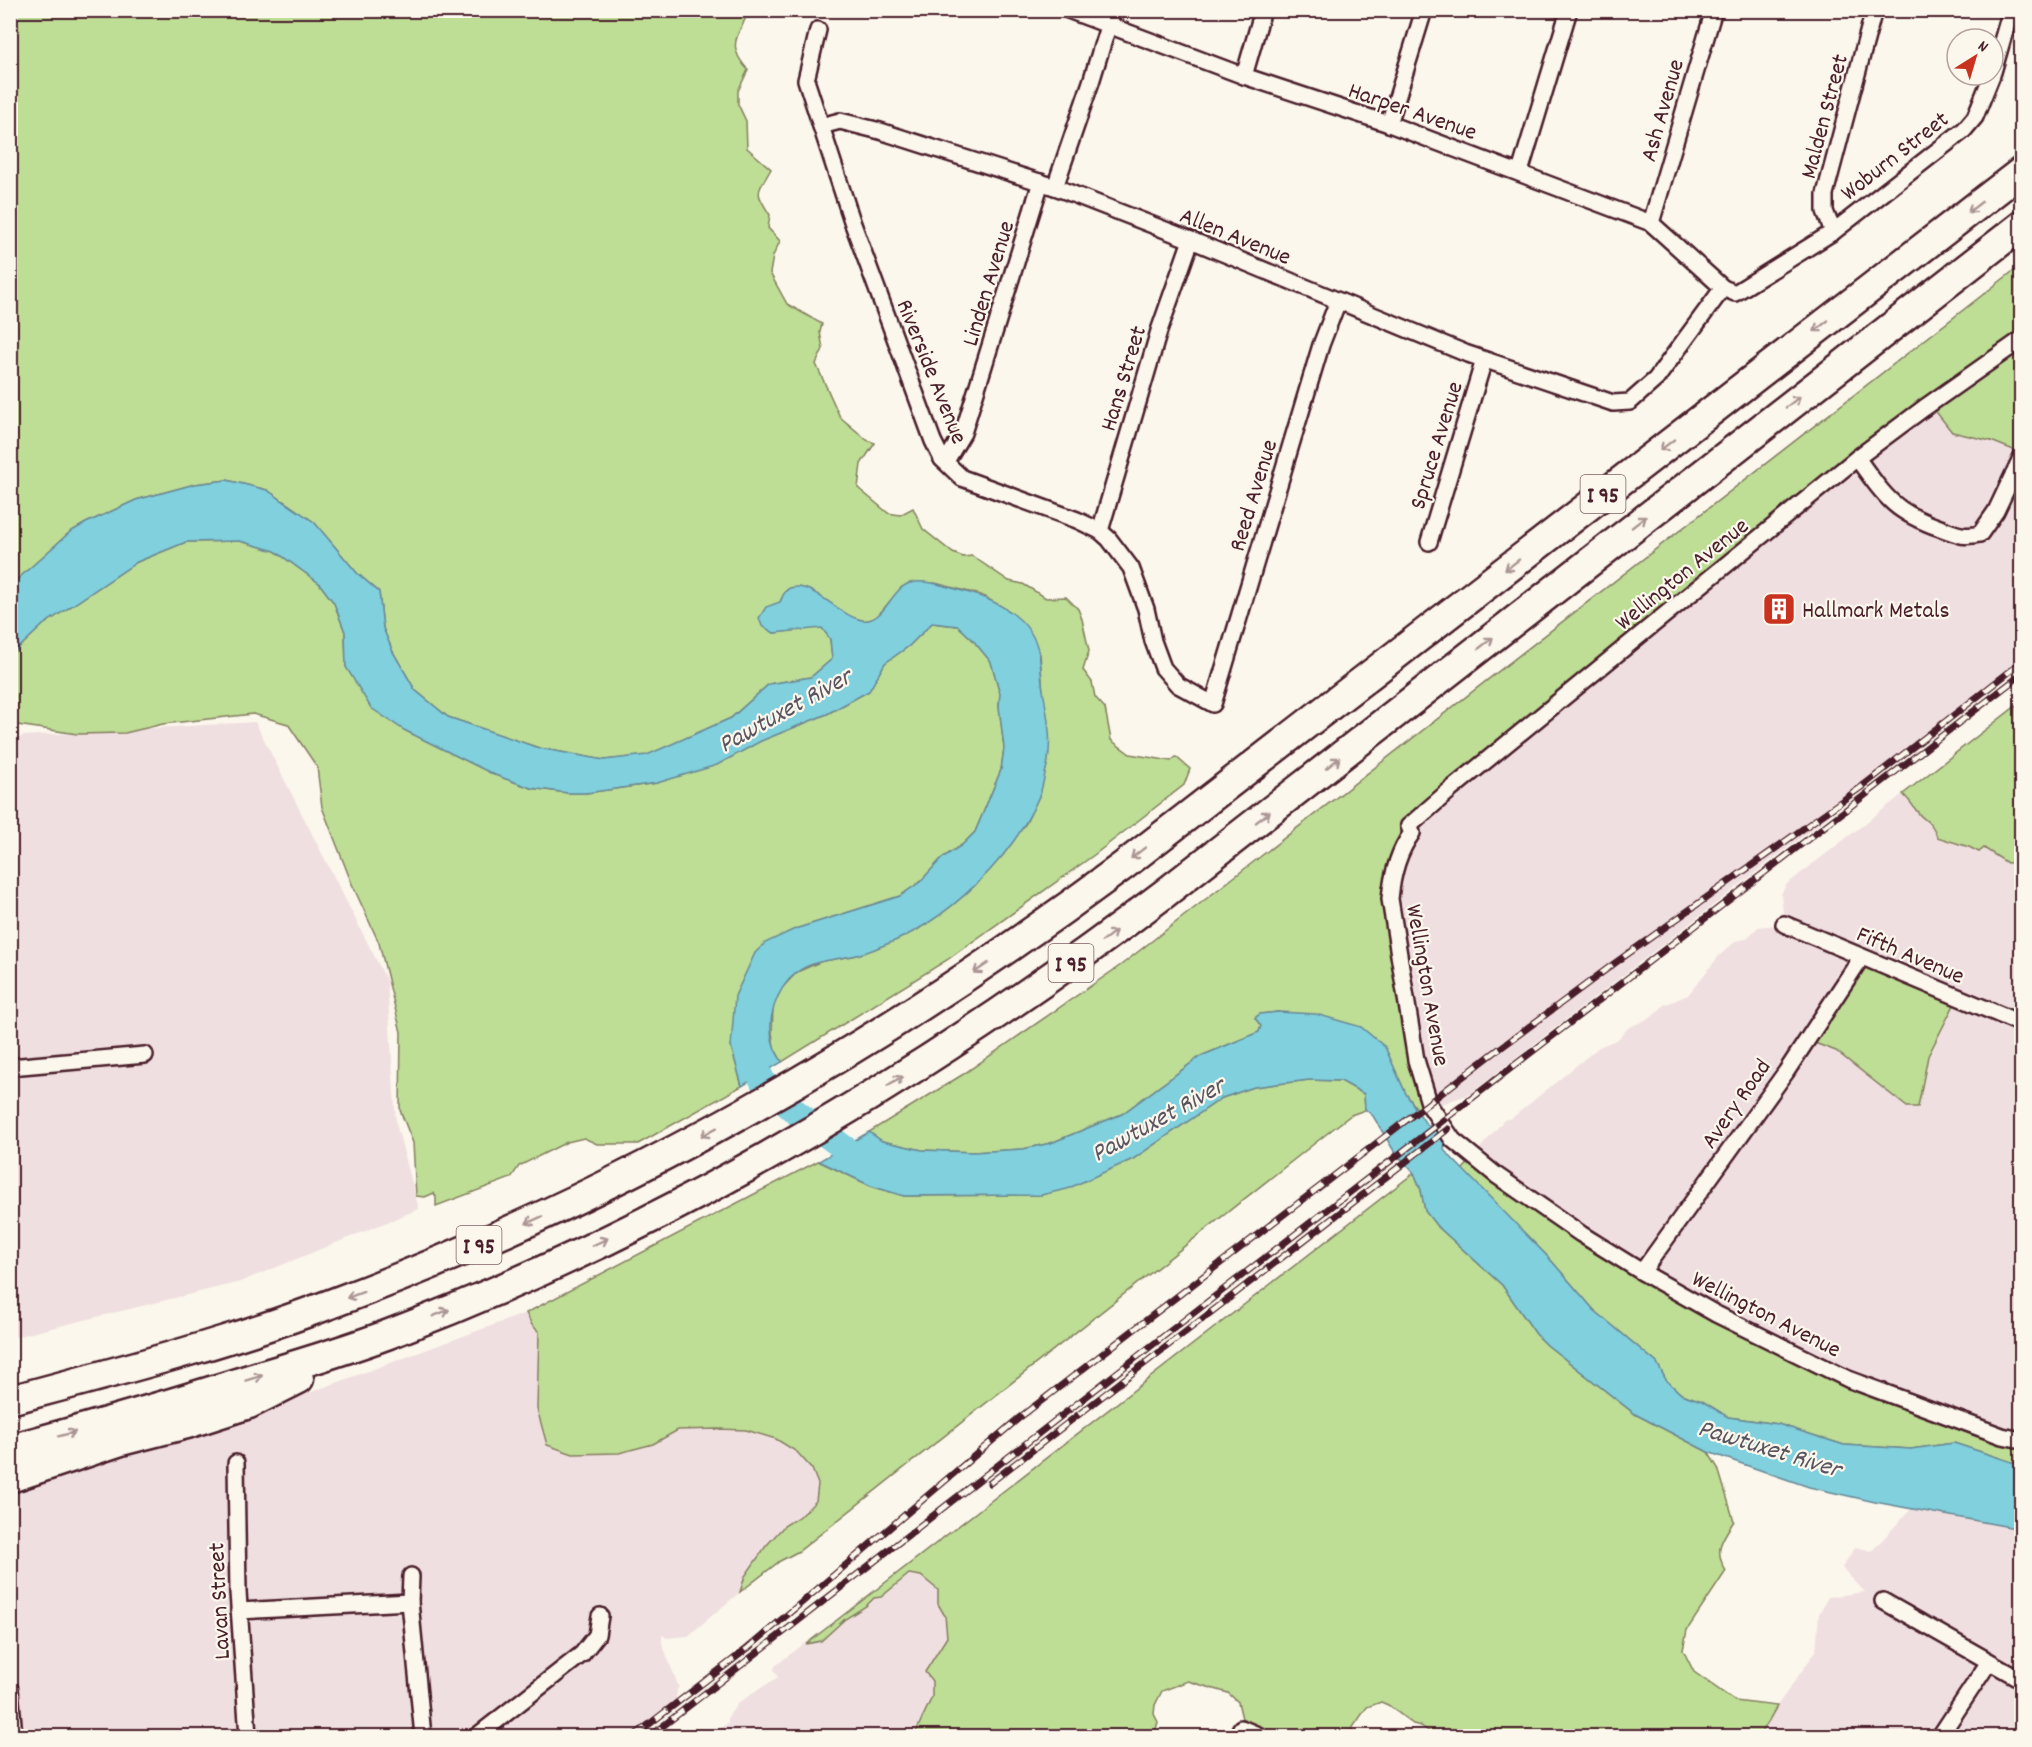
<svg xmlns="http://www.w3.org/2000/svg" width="2032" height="1747" viewBox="0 0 2032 1747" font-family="Dekko,sans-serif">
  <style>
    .built { fill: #f0dfe0; fill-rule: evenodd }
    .green { fill: #bedd95; stroke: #847e60; stroke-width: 1.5 }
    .water { fill: #80d0dd; stroke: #6a8996; stroke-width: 1.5 }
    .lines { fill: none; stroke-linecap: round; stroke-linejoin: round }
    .river { stroke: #80d0dd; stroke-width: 26 }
    .minor-casing { stroke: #4a1f2b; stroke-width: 20 }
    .motorway-casing { stroke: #4a1f2b; stroke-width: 33 }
    .minor { stroke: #fbf7ec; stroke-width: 15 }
    .motorway { stroke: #fbf7ec; stroke-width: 28 }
    .rail-casing { stroke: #4a1f2b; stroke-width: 7 }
    .rail { stroke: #fbf7ec; stroke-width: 4.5; stroke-dasharray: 14; stroke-linecap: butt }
    .oneway { stroke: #ab9695 }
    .labels { text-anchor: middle; stroke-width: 4.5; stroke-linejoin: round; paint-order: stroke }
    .shield { fill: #fbf7ec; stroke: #7f6065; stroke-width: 1.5 }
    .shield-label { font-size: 22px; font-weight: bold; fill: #4a1f2b }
    .street-label { font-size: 24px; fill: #4a1f2b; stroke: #fbf7ec }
    .poi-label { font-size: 24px; fill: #4a1f2b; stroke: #fbf7ec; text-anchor: start }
    .water-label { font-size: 26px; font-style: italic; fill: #5a5460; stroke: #fbf7ec }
  </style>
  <rect width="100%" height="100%" fill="#fbf7ec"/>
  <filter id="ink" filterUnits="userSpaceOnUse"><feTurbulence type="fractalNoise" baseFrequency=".0167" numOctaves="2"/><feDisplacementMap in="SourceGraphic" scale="12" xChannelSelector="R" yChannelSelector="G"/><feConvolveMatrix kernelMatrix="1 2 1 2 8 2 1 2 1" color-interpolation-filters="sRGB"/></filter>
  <g filter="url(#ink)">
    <g class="built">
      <polygon points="1930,404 1952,432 1991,441 2016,451 2020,451 2021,446 2021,667 1470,1094 1433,1107 1393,902 1413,831 1430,811"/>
      <polygon points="255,722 387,981 396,1123 419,1209 240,1282 11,1338 11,742 23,736"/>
      <polygon points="2021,748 2021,798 2018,794 2014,773"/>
      <path d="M1903 794 1914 806 1916 811 1934 826 1969 847 1978 852 1983 848 2007 863 2021 862V1439L1848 1378 1646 1271 1476 1153 1504 1120 1512 1118 1599 1047 1618 1039 1628 1028 1652 1017 1664 1005 1688 995 1719 956 1736 941 1746 939 1758 927 1784 924 1781 894 1787 884ZM1955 1003 1928 1056 1918 1107H1907L1836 1051 1812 1042Z"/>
      <polygon points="526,1313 532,1325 539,1332 537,1409 653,1444 678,1430 746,1430 776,1439 797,1452 812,1469 818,1484 816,1500 803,1514 784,1526 740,1592 688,1636 667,1638 662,1635 662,1643 679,1688 677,1689 675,1708 638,1736 11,1736 11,1487 211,1429"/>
      <polygon points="1912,1508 2021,1529 2021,1736 1760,1736 1777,1706 1816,1651 1819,1614 1828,1597 1865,1592 1842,1568 1855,1547 1872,1551"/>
      <polygon points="910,1574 921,1576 938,1590 938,1604 945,1616 947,1637 925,1672 932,1681 932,1697 914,1736 709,1736 728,1723 728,1717 738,1703 778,1677 774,1670 775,1666 805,1643 821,1641 845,1619 866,1606 874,1598 881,1597"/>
    </g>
    <g class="green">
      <path d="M10 11H749C737 38 726 45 748 70L738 91V104L746 121 747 148 771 169C757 194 754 190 770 215L768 228 780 241 773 256 770 273 787 304 822 324 820 332 823 349 816 364 840 417 867 440 875 443 861 464 858 488 888 513 900 515 913 508 923 529 953 553 963 557 972 556 1009 581 1023 584 1046 598 1066 597 1078 609 1082 619 1089 651 1083 670 1092 682 1095 697 1105 708 1111 740 1130 754 1171 761 1176 757 1190 769 1184 785 1094 855 947 960 782 1062 774 1047 772 1033 773 1006 782 988 797 972 822 961 853 956 917 930 962 897 1003 855 1026 823 1040 794 1048 759 1040 654 1011 612 981 595 935 583 902 587 876 618 865 621 847 616 809 590 786 591 780 602 774 633 822 627 830 639 832 659 811 677 769 684 731 718 647 756 604 760 539 748 448 717 415 690 393 652 383 628 379 592 357 573 314 522 267 490 227 480 195 484 136 500 86 523 70 532 11 585Z"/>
      <polygon points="2021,265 2022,446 2020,451 2016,451 1991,441 1952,432 1930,404 1442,799 1413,831 1393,902 1430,1109 1420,1113 1406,1094 1385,1047 1278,1012 1260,1014 1255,1018 1261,1026 1259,1032 1201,1056 1122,1114 1051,1143 1023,1149 973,1152 922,1150 882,1141 869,1132 962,1075 1121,965"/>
      <polygon points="240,541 275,551 319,583 334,603 345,632 346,667 404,730 495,775 531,788 568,793 586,793 657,783 827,714 869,691 885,663 909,646 932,623 958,626 972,639 991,662 1000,693 999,706 1004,748 1001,770 975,832 962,845 942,858 920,882 900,896 795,929 731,1046 742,1086 638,1144 597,1144 584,1138 567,1142 519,1166 511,1178 436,1206 436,1197 434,1193 425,1197 416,1196 413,1143 400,1110 401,1032 379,943 352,884 322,807 317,767 288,724 253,714 163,724 125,733 77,734 11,724 11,655 43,625 137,562 186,542"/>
      <path d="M2021 702C2022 717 2023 732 2022 746 2020 763 2008 782 2021 798V862L2007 863 1984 848 1979 852 1969 847 1937 837C1932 819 1924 823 1916 810 1912 804 1908 799 1903 794Z"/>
      <polygon points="1861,959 1955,1003 1928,1056 1918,1107 1907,1107 1836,1051 1812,1042"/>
      <polygon points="1309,1080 1341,1081 1364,1094 1365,1110 1351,1115 1334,1128 799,1551 780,1561 740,1592 745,1576 766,1546 784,1526 803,1514 816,1501 818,1484 812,1469 797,1452 776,1439 746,1430 718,1429 678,1430 653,1444 619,1453 573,1454 547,1445 537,1409 539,1332 532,1325 526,1313 818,1161 871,1186 904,1196 1041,1195 1133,1159 1222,1098 1254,1087"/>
      <polygon points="1472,1159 1576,1230 1786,1348 2021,1440 2021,1465 1954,1443 1911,1449 1844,1445 1778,1424 1728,1417 1702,1401 1681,1394 1666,1380 1657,1363 1594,1310 1549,1258 1462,1170"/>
      <path d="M1414 1173 1421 1190 1425 1211 1436 1225 1502 1285 1536 1334 1547 1345 1635 1414 1708 1452 1718 1468 1734 1521C1722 1539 1713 1550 1726 1571L1687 1630 1683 1650 1694 1672 1735 1701 1777 1706 1760 1736H1436L1421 1726 1413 1724 1388 1705 1381 1702 1367 1707 1347 1736H1256L1245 1731 1238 1702 1228 1693 1188 1681 1162 1691 1155 1705 1154 1714 1158 1722 1154 1736H914L932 1697V1681L925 1672 947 1637 945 1616 938 1604V1590L921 1576 909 1574 881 1597 874 1598 866 1606 845 1619 821 1641 806 1644Z"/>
    </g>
    <g class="water">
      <path d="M227 480 267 490 314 522 357 573 379 592 383 628 393 652 415 690 448 717 539 748 604 760 647 755 731 718 769 684 811 677 832 659 830 639 822 628 774 633 762 626 759 618 766 607 780 602C782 598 784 590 790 588 813 581 839 616 862 620 884 624 891 588 910 583 926 579 944 586 959 590 992 598 1032 616 1039 654 1041 664 1041 678 1043 690 1047 715 1053 740 1047 766 1044 776 1043 787 1039 796 1013 858 946 923 882 946 873 950 862 954 852 956 834 960 812 960 796 973 776 989 765 1021 774 1046 775 1052 780 1057 782 1062L742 1086 731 1046 735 996 755 953 765 943 795 929 900 896 920 882 942 858 962 845 975 832 1001 770 1004 748 999 706 1000 693 991 662 972 639 958 626 932 623 909 646 885 663 869 691 827 714 761 741 717 765 657 783 586 793H568L531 788 495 775 404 730 371 708 346 667 345 632 334 603 319 583 275 551 240 541 186 542 137 562 43 625 11 655V585L70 532 86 523 136 500 195 484Z"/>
      <polygon points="1278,1012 1316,1014 1361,1027 1385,1047 1406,1094 1426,1124 1437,1128 1445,1138 1444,1150 1549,1258 1594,1310 1657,1363 1666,1380 1681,1394 1702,1401 1728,1417 1778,1424 1844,1445 1911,1449 1954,1443 2021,1465 2021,1529 1875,1502 1809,1487 1708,1452 1635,1414 1547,1345 1536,1334 1502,1285 1436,1225 1425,1211 1421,1190 1414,1173 1394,1151 1373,1116 1365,1109 1364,1094 1341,1081 1309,1080 1254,1087 1222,1098 1133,1159 1067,1189 1041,1195 904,1196 871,1186 819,1161 869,1132 882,1141 922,1150 973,1152 1023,1149 1051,1143 1122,1114 1201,1056 1259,1032 1261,1026 1255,1018 1260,1014"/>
    </g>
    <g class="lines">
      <polyline class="river" points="750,1045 750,1053 764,1084 797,1113 863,1162 873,1165"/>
      <defs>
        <g id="minor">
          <polyline points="1068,10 1244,76 1389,124 1651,223 1723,288 1735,293 1833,232 1964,130 1975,117 1992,75"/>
          <polyline points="818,30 806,80 853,224 933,441 942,459 962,478 1077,520 1100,531 1109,539 1131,568 1146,609 1153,641 1163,668 1178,685 1213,704 1321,345 1338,301"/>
          <polyline points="1993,72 2011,10"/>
          <polyline points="1244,76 1263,10"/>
          <polyline points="1389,124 1424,10"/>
          <polyline points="821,126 840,121 880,131 1055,187 1191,240 1465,353 1613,403 1630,402 1656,379 1723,288"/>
          <polyline points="1520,172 1569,10"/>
          <polyline points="1055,187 1091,82 1113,10"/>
          <polyline points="1651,223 1714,10"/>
          <polyline points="1833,232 1825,211 1825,194 1874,10"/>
          <path d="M2022 339 1924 408 1857 458 1449 791 1409 826 1412 833C1398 852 1392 876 1390 899L1416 1060 1430 1106 1453 1140 1496 1175 1581 1234 1642 1272 1716 1314 1848 1379 2002 1436 2022 1440"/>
          <path d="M1857 458C1885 497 1894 512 1940 528 1957 534 1962 538 1980 534L1996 511 2022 456"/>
          <polyline points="942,459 948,458 963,433 1041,182"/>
          <polyline points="1100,531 1159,331 1191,240"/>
          <polyline points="1429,542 1484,360"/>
          <polyline points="1784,924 2022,1024"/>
          <polyline points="10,1067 145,1055"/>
          <polyline points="1642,1272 1786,1072 1861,958"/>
          <polyline points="236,1463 238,1592 248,1736"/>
          <polyline points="411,1576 410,1602 423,1736"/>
          <polyline points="1883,1601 2022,1680"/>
          <polyline points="239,1611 410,1602"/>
          <polyline points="10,1689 14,1736"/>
          <polyline points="477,1736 582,1654 597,1635 600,1616"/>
          <polyline points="1237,1736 1241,1728 1260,1736"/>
          <polyline points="1940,1736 1989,1662"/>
        </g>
        <g id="motorway">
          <path d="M10 1400C119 1371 228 1343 333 1303 618 1197 880 1047 1123 866L2022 171"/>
          <path d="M10 1449C94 1426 177 1402 259 1376 303 1363 346 1350 389 1334 668 1229 927 1074 1164 894L2022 225"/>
          <polyline points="10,1478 121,1441 187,1424 249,1404 299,1379"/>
        </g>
      </defs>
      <use href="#minor" class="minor-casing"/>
      <use href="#motorway" class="motorway-casing"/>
      <use href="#minor" class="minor"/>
      <use href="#motorway" class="motorway"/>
      <defs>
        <g id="rail">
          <polyline points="990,1483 1448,1129"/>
          <polyline points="634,1736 748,1648 1019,1418 1495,1052 1615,963 1860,788 2022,662"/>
          <polyline points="650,1736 1214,1297 2022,674"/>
        </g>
      </defs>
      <use href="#rail" class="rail-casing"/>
      <use href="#rail" class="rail"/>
    </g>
    <defs><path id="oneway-shaft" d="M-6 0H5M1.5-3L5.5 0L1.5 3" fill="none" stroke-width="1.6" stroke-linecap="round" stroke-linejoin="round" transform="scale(1.5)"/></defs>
    <g class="oneway">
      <use href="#oneway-shaft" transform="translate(1975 207) rotate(142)"/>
      <use href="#oneway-shaft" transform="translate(1821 326) rotate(142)"/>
      <use href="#oneway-shaft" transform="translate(1793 402) rotate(-38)"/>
      <use href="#oneway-shaft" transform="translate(1667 445) rotate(142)"/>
      <use href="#oneway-shaft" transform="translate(1639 522) rotate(-38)"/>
      <use href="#oneway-shaft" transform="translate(1512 565) rotate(142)"/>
      <use href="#oneway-shaft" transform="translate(1486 643) rotate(-38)"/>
      <use href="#oneway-shaft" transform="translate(1333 763) rotate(-38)"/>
      <use href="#oneway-shaft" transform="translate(1263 817) rotate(-38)"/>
      <use href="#oneway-shaft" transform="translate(1138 853) rotate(142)"/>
      <use href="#oneway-shaft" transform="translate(1109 936) rotate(-37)"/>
      <use href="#oneway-shaft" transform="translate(981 968) rotate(146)"/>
      <use href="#oneway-shaft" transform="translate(895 1081) rotate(-31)"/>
      <use href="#oneway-shaft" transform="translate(709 1132) rotate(151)"/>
      <use href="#oneway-shaft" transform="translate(534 1220) rotate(156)"/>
      <use href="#oneway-shaft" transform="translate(600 1242) rotate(-26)"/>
      <use href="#oneway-shaft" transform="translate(355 1295) rotate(159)"/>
      <use href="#oneway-shaft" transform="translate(441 1313) rotate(-22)"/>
      <use href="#oneway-shaft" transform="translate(254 1378) rotate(-17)"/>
      <use href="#oneway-shaft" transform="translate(67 1434) rotate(-15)"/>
    </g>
  </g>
  <defs>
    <symbol id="building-square" viewBox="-11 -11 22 22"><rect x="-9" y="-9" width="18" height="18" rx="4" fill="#c8321e" stroke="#fbf7ec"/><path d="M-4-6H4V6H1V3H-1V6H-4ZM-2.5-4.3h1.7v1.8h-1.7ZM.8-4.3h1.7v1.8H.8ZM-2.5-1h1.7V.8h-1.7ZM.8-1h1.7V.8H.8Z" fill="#fff"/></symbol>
  </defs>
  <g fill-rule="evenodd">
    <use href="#building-square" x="1760" y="590" width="38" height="38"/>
  </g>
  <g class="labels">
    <g class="shield">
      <rect x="1580.5" y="475" width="45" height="38" rx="4.5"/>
      <rect x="1048.5" y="944" width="45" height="38" rx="4.5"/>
      <rect x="456.5" y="1226" width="45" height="38" rx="4.5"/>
    </g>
    <g class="shield-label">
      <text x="1603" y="502">I 95</text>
      <text x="1071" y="971">I 95</text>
      <text x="479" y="1253">I 95</text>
    </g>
    <g class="street-label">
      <text transform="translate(1413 110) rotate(19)" y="8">Harper Avenue</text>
      <text transform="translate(1661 110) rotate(-74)" y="8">Ash Avenue</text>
      <text transform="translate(1823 116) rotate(-75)" y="8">Malden Street</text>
      <text transform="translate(1894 155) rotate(-38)" y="8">Woburn Street</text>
      <text transform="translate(1236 235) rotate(22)" y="8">Allen Avenue</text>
      <text transform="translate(987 283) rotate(-73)" y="8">Linden Avenue</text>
      <text transform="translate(933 371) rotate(68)" y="8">Riverside Avenue</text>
      <text transform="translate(1122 378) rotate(-73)" y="8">Hans Street</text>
      <text transform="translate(1435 445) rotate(-73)" y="8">Spruce Avenue</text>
      <text transform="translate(1252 495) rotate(-73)" y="8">Reed Avenue</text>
      <text transform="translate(1681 573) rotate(-39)" y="8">Wellington Avenue</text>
      <text transform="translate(1911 954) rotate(23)" y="8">Fifth Avenue</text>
      <text transform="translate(1429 985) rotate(80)" y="8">Wellington Avenue</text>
      <text transform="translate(1735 1103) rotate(-55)" y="8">Avery Road</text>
      <text transform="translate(1767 1313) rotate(27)" y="8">Wellington Avenue</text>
      <text transform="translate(218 1601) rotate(-93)" y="8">Lavan Street</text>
    </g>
    <g class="poi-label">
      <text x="1802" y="617">Hallmark Metals</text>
    </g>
    <g class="water-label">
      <text transform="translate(784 709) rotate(-29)" y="9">Pawtuxet River</text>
      <text transform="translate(1157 1118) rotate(-29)" y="9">Pawtuxet River</text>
      <text transform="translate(1770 1447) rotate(17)" y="9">Pawtuxet River</text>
    </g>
  </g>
  <rect width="2032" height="1747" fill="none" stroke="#fbf7ec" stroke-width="36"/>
  <rect x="18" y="18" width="1996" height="1711" fill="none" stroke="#4a1f2b" stroke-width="2" filter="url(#ink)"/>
  <g transform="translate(1975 57) rotate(37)"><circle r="28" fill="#fbf7ec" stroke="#b4a19f" stroke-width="1.5"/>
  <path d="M0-4.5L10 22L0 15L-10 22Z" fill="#c8321e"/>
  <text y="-9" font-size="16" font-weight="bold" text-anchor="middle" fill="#4a1f2b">N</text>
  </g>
</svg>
